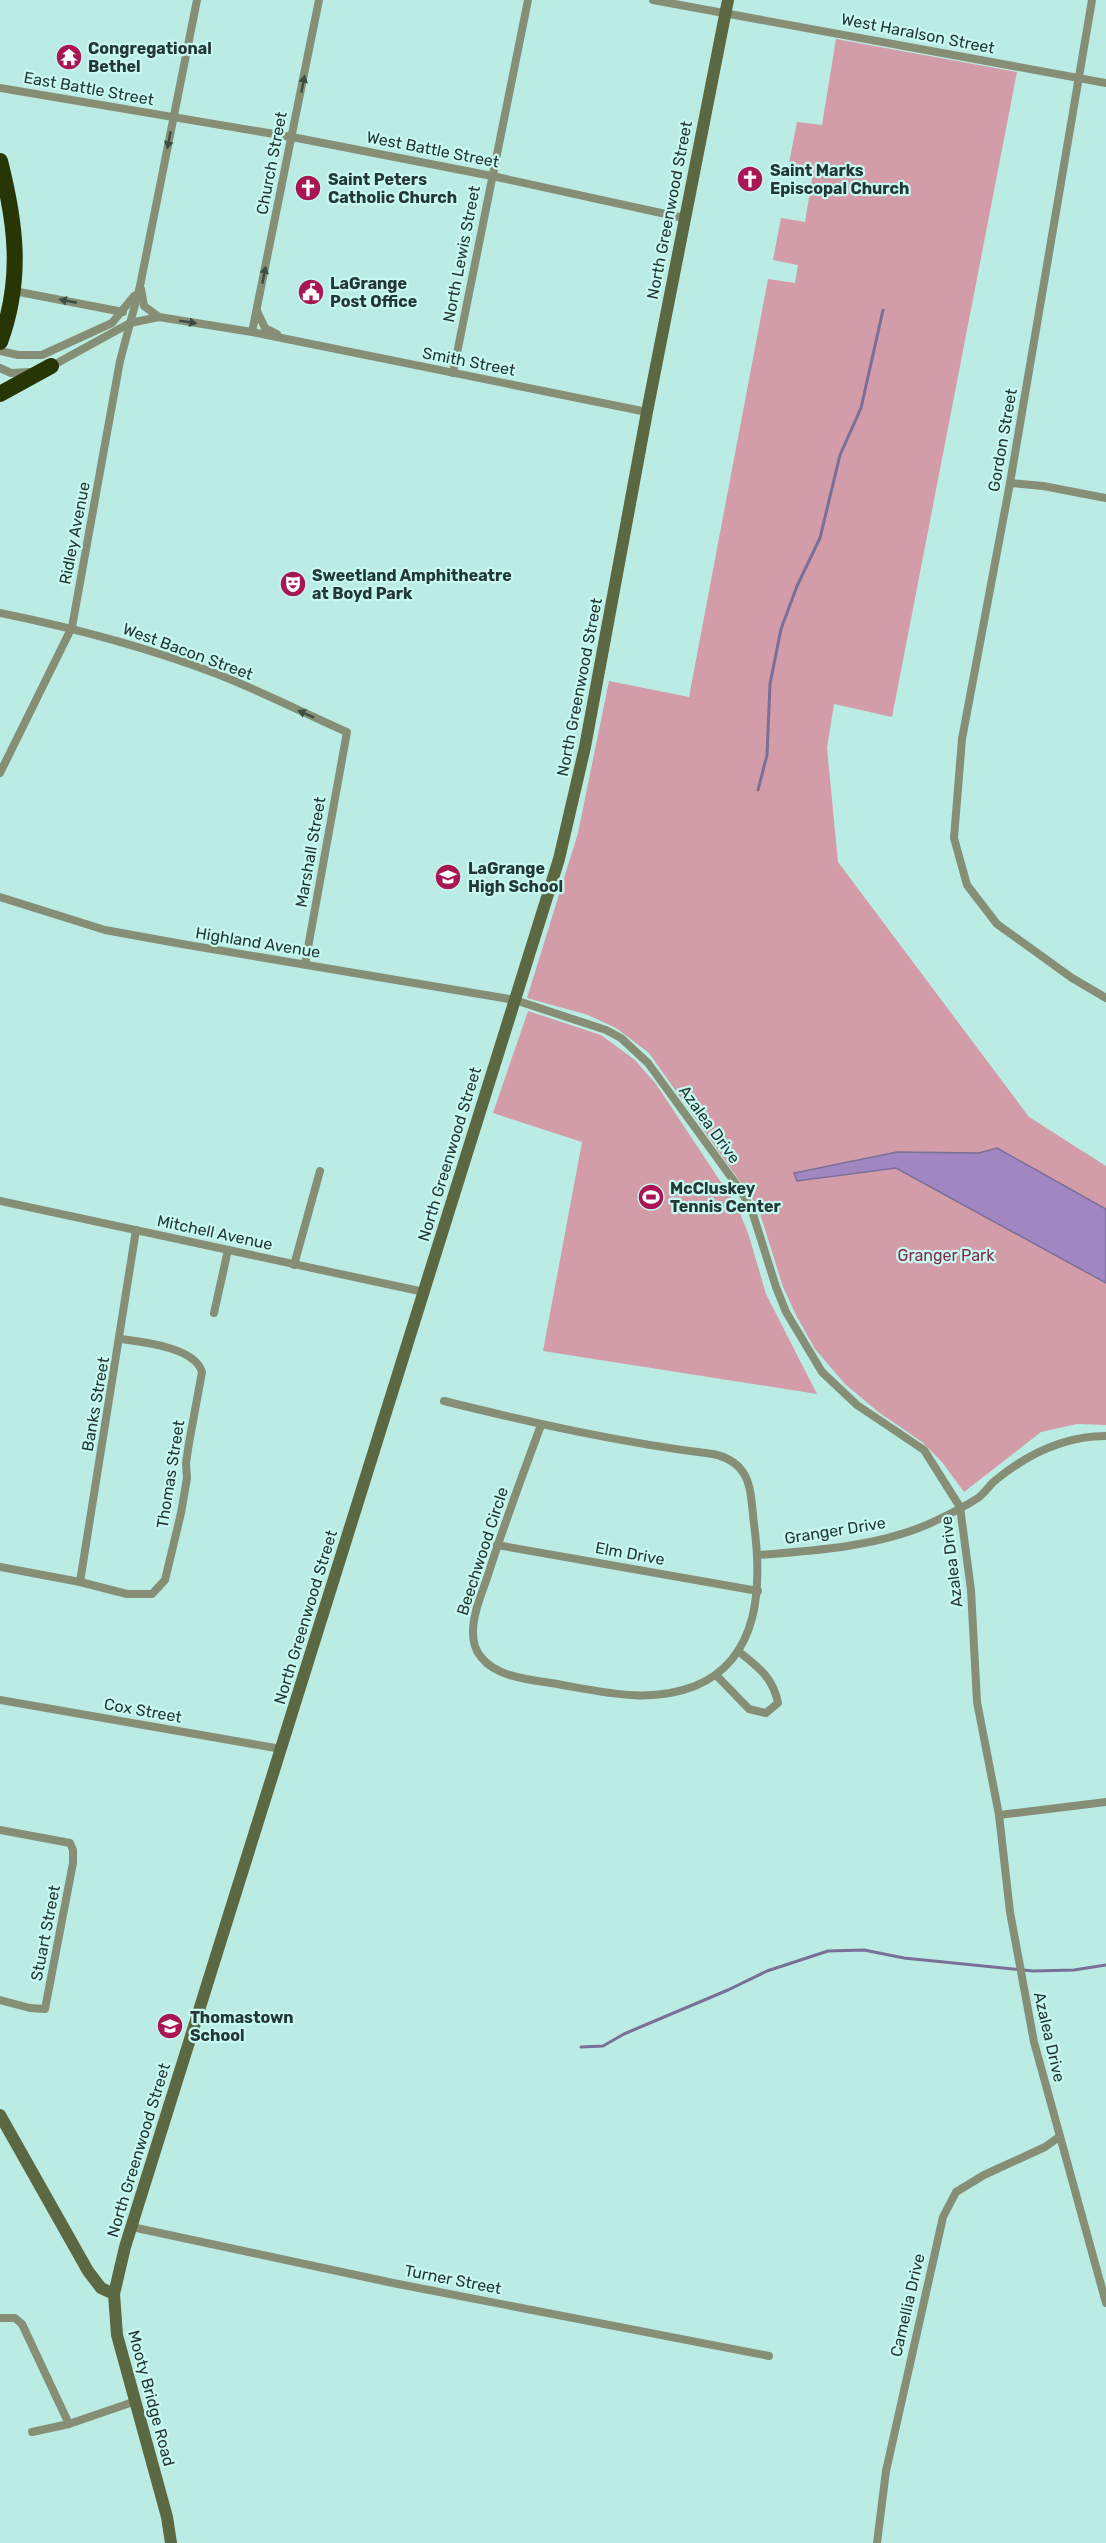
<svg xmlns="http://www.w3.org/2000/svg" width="1106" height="2543" viewBox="0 0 1106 2543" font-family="Rubik,sans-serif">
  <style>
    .green { fill: #d29da9 }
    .water { fill: #a087c1; stroke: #7a6f97; stroke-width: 1.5 }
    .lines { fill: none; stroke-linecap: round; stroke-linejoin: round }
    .stream { stroke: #7a6f97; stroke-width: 3 }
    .street { stroke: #868f75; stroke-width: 8 }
    .secondary { stroke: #5b6842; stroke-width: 12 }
    .highway { stroke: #283505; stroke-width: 16 }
    .oneway { fill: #3c4d44 }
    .labels { text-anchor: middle; stroke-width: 4.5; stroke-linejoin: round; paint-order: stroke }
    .street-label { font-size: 16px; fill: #233734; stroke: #c7f9f0 }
    .poi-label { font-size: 16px; font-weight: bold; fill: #233734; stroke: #c7f9f0; text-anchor: start }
    .park-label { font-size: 16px; fill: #802c47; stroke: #c7f9f0 }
  </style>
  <rect width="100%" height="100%" fill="#baece3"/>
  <g class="green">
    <polygon points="836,39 1017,72 892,717 834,704 827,748 838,862 1029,1117 1106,1166 1106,1425 1077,1424 1041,1432 964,1492 942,1462 922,1442 877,1411 845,1384 815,1349 797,1317 783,1287 758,1207 649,1053 616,1028 588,1015 527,998 578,833 609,681 689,697 768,279 795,283 798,265 773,260 781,218 805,222 814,167 789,163 797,122 822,125"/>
    <polygon points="528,1011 601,1035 635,1060 656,1084 738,1208 749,1236 766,1294 817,1394 543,1351 582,1142 493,1113"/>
  </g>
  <polygon class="water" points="997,1148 1106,1209 1106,1283 896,1168 797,1181 794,1173 897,1152 979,1153"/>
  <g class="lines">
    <g class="stream">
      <polyline points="758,790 767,755 770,684 781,629 797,586 820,538 840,455 861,408 883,310"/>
      <polyline points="581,2047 603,2046 624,2034 728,1990 767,1971 828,1951 864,1950 904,1958 1033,1971 1074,1970 1106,1965"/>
    </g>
    <g class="street">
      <polyline points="653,0 1106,83"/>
      <polyline points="1092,0 1010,483 962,739 954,838 967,885 997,924 1072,978 1106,998"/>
      <polyline points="0,88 292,137 492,176 684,218"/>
      <polyline points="141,289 144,306 159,317"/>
      <polyline points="14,291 123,312"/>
      <polyline points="257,311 265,328 277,334"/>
      <polyline points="252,332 319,0"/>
      <polyline points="0,351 18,355 42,355 112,323 134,296"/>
      <polyline points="50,367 130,323 159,317 252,332 647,412"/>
      <polyline points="0,368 11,373 29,372"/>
      <polyline points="453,373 528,0"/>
      <polyline points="1010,483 1043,486 1106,498"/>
      <path d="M0 613C74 628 146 647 217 674 261 691 304 713 347 732L305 964"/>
      <polyline points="0,773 72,627 120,361 140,286 197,0"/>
      <polyline points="0,897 105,930 182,944 515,1000 606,1030 621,1038 648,1063 739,1188 751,1208 776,1287 786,1312 822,1372 857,1405 924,1450 960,1507 971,1590 977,1702 999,1815 1010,1912 1034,2042 1106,2303"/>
      <polyline points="0,1201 424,1292"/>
      <polyline points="294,1265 320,1171"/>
      <polyline points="214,1313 228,1250"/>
      <path d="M444 1401C533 1423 622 1443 713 1454 753 1463 750 1491 754 1524 762 1584 761 1659 695 1686 650 1704 603 1692 557 1684 533 1680 497 1678 481 1657 475 1650 473 1641 473 1632 473 1613 482 1593 488 1575 504 1524 523 1474 541 1425"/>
      <polyline points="497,1545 758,1591"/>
      <path d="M758 1555C814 1551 883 1546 933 1522 948 1515 964 1507 978 1498 985 1493 990 1484 997 1479 1028 1454 1066 1436 1106 1436"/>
      <path d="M0 1567 80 1582 127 1594H152L165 1580 181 1513 187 1478 186 1463 189 1443 202 1372C195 1347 142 1342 121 1339"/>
      <polyline points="80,1582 136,1230"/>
      <path d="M716 1675 749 1709 766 1713 778 1703C773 1677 758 1667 738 1651"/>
      <polyline points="0,1700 281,1749"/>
      <polyline points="999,1815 1106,1802"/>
      <polyline points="0,1830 70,1843 73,1850 73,1863 45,2009 30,2008 0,2000"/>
      <polyline points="132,2227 393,2283 769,2356"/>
      <polyline points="0,2318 15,2318 22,2324 69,2424"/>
      <polyline points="32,2432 69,2424 136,2401"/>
      <polyline points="877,2543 886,2471 943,2217 956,2192 984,2175 1045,2147 1059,2137"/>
    </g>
    <g class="secondary">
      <polyline points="0,2115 88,2271 101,2288 114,2294"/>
      <polyline points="171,2543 167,2517 117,2335 114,2294 125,2247 559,859 585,747 647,412 728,0"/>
    </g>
    <g class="highway">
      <path d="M0 161C16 224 23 279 0 342"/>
      <polyline points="0,394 51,366"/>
    </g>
  </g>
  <defs><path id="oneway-solid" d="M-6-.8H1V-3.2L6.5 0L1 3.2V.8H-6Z" transform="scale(1.5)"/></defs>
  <g class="oneway">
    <use href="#oneway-solid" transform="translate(303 84) rotate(-79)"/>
    <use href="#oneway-solid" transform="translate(169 140) rotate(101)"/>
    <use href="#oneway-solid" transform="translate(264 275) rotate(-79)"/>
    <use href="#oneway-solid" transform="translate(68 301) rotate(-169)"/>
    <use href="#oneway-solid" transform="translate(188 322) rotate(9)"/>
    <use href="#oneway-solid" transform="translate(306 714) rotate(-156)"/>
  </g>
  <defs>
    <symbol id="temple-disc" viewBox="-11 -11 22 22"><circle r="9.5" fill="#a81753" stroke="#c7f9f0"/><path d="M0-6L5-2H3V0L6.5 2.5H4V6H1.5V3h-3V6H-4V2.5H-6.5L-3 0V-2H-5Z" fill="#fff"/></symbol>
    <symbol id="church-disc" viewBox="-11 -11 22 22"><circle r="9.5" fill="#a81753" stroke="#c7f9f0"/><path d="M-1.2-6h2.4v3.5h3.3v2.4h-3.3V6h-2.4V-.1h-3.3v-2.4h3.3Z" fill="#fff"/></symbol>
    <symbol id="civic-disc" viewBox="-11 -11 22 22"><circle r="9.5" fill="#a81753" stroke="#c7f9f0"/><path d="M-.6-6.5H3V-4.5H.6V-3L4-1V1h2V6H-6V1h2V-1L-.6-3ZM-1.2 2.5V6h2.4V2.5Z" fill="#fff"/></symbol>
    <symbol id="theatre-disc" viewBox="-11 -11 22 22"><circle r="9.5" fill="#a81753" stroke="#c7f9f0"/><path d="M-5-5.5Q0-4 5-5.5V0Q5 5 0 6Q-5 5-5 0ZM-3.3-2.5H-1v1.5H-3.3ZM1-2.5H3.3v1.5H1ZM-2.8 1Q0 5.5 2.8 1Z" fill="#fff"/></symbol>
    <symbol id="school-disc" viewBox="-11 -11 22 22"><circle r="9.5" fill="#a81753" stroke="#c7f9f0"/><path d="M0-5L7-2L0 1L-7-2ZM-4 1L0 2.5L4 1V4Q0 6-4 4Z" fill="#fff"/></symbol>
    <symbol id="stadium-disc" viewBox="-11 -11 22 22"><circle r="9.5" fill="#a81753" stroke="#c7f9f0"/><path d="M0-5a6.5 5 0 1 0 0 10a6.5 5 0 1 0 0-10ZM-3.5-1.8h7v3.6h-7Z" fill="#fff"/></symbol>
  </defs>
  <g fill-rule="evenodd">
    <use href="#temple-disc" x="54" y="42" width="30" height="30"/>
    <use href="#church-disc" x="735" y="164" width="30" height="30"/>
    <use href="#church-disc" x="293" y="173" width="30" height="30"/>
    <use href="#civic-disc" x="296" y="277" width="30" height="30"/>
    <use href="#theatre-disc" x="278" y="569" width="30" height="30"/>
    <use href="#school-disc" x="433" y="862" width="30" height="30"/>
    <use href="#stadium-disc" x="636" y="1182" width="30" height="30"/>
    <use href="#school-disc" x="155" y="2011" width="30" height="30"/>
  </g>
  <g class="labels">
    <g class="street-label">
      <text transform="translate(918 33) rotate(11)" y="6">West Haralson Street</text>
      <text transform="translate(89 88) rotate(10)" y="6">East Battle Street</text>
      <text transform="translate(433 149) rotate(11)" y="6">West Battle Street</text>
      <text transform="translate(271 163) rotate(-79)" y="6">Church Street</text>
      <text transform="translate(669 210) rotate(-79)" y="6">North Greenwood Street</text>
      <text transform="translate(461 254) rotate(-79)" y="6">North Lewis Street</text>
      <text transform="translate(469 361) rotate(11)" y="6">Smith Street</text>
      <text transform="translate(1002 440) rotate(-80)" y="6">Gordon Street</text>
      <text transform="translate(74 533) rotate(-79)" y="6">Ridley Avenue</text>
      <text transform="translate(188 651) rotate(20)" y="6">West Bacon Street</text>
      <text transform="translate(579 687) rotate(-79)" y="6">North Greenwood Street</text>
      <text transform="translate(310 852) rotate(-80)" y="6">Marshall Street</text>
      <text transform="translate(258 942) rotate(9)" y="6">Highland Avenue</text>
      <text transform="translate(710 1124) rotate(54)" y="6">Azalea Drive</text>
      <text transform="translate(449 1154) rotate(-73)" y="6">North Greenwood Street</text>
      <text transform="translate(215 1232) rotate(12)" y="6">Mitchell Avenue</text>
      <text transform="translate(95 1404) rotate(-80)" y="6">Banks Street</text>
      <text transform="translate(170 1474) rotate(-81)" y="6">Thomas Street</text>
      <text transform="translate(835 1530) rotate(-9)" y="6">Granger Drive</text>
      <text transform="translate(482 1551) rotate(-72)" y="6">Beechwood Circle</text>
      <text transform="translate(630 1553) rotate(10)" y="6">Elm Drive</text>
      <text transform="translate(951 1562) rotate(-97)" y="6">Azalea Drive</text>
      <text transform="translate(305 1617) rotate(-73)" y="6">North Greenwood Street</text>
      <text transform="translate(143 1710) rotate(10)" y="6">Cox Street</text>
      <text transform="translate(45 1933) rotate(-79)" y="6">Stuart Street</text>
      <text transform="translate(1050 2037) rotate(77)" y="6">Azalea Drive</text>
      <text transform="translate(138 2150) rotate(-73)" y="6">North Greenwood Street</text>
      <text transform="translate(453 2279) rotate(11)" y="6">Turner Street</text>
      <text transform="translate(907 2305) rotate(-77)" y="6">Camellia Drive</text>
      <text transform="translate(152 2398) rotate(75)" y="6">Mooty Bridge Road</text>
    </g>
    <g class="poi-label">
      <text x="88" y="54">Congregational<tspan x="88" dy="18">Bethel</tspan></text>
      <text x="770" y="176">Saint Marks<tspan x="770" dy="18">Episcopal Church</tspan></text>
      <text x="328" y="185">Saint Peters<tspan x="328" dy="18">Catholic Church</tspan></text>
      <text x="330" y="289">LaGrange<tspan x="330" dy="18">Post Office</tspan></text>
      <text x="312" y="581">Sweetland Amphitheatre<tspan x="312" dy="18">at Boyd Park</tspan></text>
      <text x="468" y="874">LaGrange<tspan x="468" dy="18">High School</tspan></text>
      <text x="670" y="1194">McCluskey<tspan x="670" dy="18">Tennis Center</tspan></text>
      <text x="190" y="2023">Thomastown<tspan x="190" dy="18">School</tspan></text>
    </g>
    <g class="park-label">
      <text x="946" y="1261">Granger Park</text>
    </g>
  </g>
</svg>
